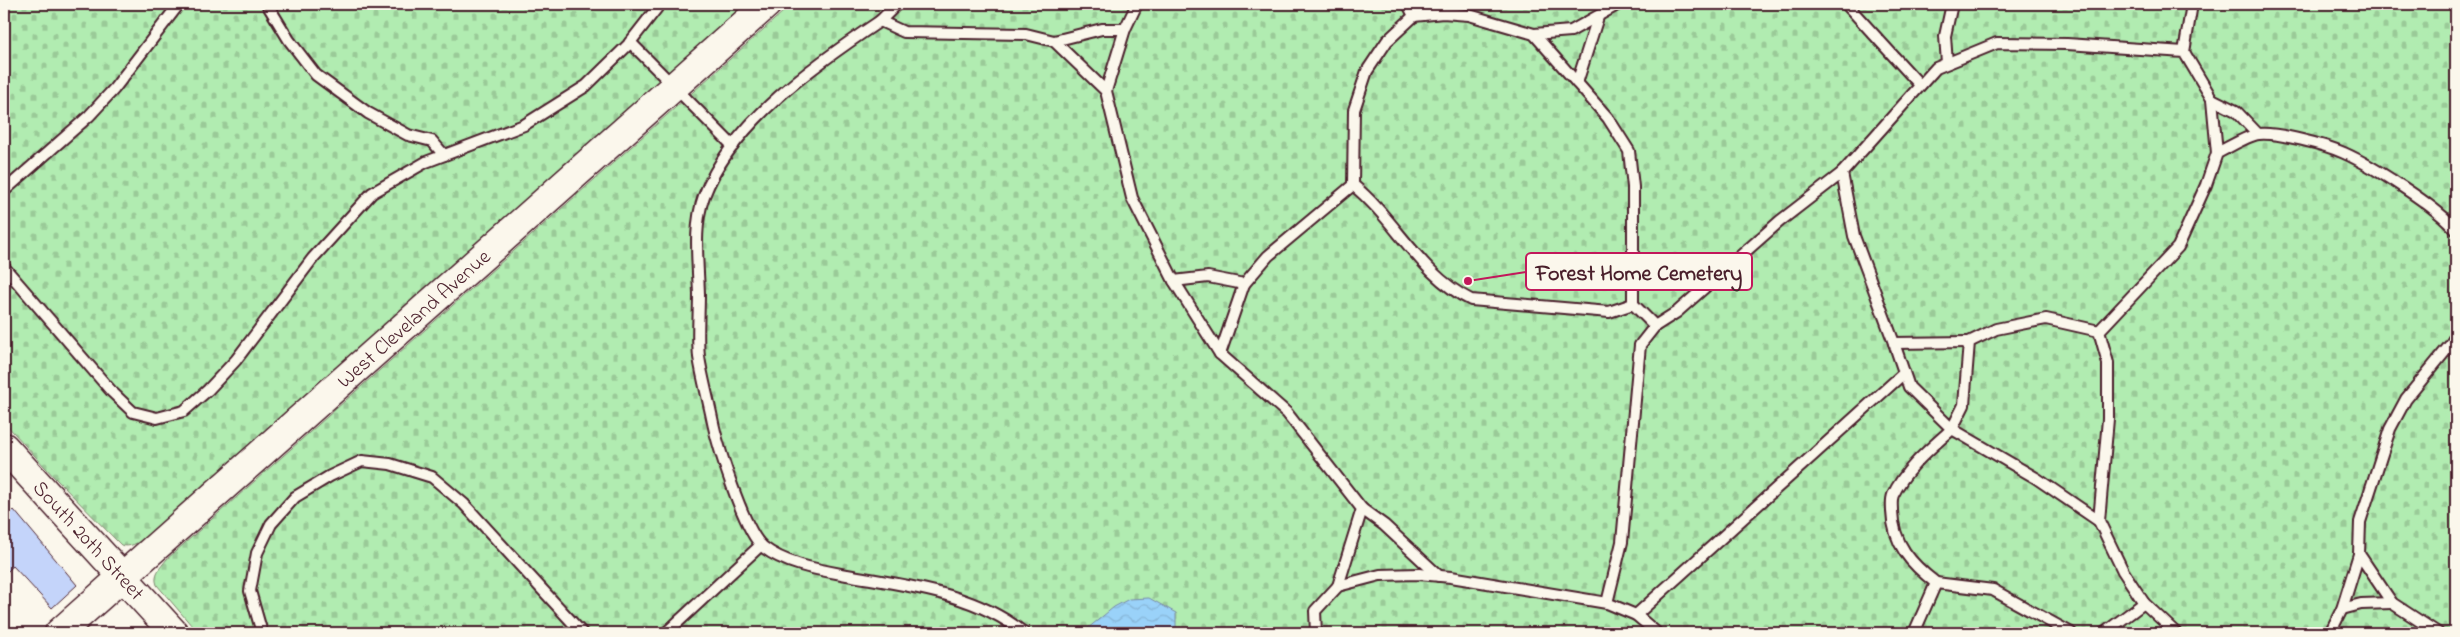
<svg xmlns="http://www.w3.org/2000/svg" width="2460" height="637" viewBox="0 0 2460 637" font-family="'Indie Flower',sans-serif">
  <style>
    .cemetery { fill: url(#cemetery-stones); stroke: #7e866e }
    .water { fill: url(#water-waves); stroke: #7a8aa7 }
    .building { fill: #c4d4fa; stroke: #4a1f2b }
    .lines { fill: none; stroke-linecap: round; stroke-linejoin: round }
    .lane-casing { stroke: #4a1f2b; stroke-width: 14 }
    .secondary-casing { stroke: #4a1f2b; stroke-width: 31 }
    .lane { stroke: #fbf7ec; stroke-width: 10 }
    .secondary { stroke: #fbf7ec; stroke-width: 28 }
    .labels { text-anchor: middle; stroke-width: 4.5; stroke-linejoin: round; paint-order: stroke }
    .street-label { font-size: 21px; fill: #4a1f2b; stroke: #fbf7ec }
    .leader { fill: none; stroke: #c2185b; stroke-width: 2 }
    .callout-dot { fill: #c2185b; stroke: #fbf7ec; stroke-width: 2 }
    .callout { fill: #fbf7ec; stroke: #c2185b; stroke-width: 2 }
    .callout-label { font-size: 22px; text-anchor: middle; font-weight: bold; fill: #4a1f2b }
  </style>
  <defs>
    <pattern id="cemetery-stones" width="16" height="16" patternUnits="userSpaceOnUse" patternTransform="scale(1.25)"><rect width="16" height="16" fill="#b1ecb1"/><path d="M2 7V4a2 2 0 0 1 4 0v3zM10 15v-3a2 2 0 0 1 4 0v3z" fill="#9aca98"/></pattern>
    <pattern id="water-waves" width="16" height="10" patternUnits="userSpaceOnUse" patternTransform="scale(1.25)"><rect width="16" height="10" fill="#9ad2f9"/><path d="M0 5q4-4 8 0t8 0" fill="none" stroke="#86b4d6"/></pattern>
  </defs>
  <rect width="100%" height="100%" fill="#fbf7ec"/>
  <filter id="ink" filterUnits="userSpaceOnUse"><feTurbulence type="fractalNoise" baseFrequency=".02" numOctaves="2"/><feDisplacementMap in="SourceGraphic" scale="10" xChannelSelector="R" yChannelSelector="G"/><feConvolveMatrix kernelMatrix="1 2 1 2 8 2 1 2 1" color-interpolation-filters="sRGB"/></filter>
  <g filter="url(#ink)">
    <g class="cemetery">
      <path d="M4 4H746L145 538C137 543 130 548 121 545L55 478 4 422Z"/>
      <path d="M792 4H2456V633H198L157 585C153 574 160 568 167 559Z"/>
    </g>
    <polygon class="water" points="1149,598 1176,613 1176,629 1172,633 1082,633 1114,607 1129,599"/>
    <polygon class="building" points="14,510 77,585 52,608 13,566 4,575 4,520"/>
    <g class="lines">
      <defs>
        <g id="lane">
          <polyline points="267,4 289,40 316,75 368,113 408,135 432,141 444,155"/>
          <polyline points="897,4 880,21 904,32 1026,34 1054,41 1106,91"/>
          <polyline points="1137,4 1125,29 1106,91 1132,198 1174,281 1220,354 1287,413 1362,509 1338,586"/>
          <polyline points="1846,4 1920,85"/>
          <polyline points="1414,16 1443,13 1469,15 1534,34 1608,118 1629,151 1633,187 1633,304"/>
          <path d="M880 21C817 63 732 122 704 196 693 226 698 262 699 294 699 315 697 336 699 357 702 377 708 398 712 418 717 444 744 531 763 547 786 565 820 570 847 575 908 586 975 593 1024 633"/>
          <polyline points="1534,34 1571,31 1619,4"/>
          <polyline points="1054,41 1102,29 1125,29"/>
          <polyline points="630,42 733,146"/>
          <polyline points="2184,52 2192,4"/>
          <polyline points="1947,63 1945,36 1952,4"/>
          <polyline points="1577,83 1598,17"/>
          <polyline points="2212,99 2236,111 2258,134"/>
          <path d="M1353 185C1396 220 1420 275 1471 300L1609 312 1633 304 1655 326"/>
          <polyline points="4,191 89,116 114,89 179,4"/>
          <polyline points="4,267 112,392 133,412 157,418 184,411 208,390 236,360 313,258 372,193 426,162 524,125 586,86 628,45 660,4"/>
          <polyline points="1174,281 1208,277 1244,284 1268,256 1353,185 1354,110 1367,71 1387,41 1414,16 1408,4"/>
          <polyline points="1969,342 1894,343 1854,236 1842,173 1936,68 1997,43 2067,44 2184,52 2212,99 2217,153"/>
          <polyline points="1894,343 1909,387 1952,429 1964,405 1969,342 1996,329 2046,319 2099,331"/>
          <polyline points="1220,354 1244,284"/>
          <polyline points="1362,509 1384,525 1439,576"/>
          <polyline points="2359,554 2360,522 2390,429 2406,399 2451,344 2456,335"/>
          <path d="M1936 583C1911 564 1893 544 1892 511 1892 506 1891 500 1893 495 1906 468 1930 449 1952 429L2036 478 2099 521"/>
          <path d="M2144 603 2123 571 2099 521 2108 419V363L2099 331 2178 247 2206 185 2217 153C2228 148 2248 135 2259 134 2276 132 2327 145 2344 153 2371 165 2438 207 2456 230"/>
          <polyline points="2342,609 2361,604 2392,603"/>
          <polyline points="1636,615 1904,373"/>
          <polyline points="262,633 250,591 257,553 271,524 295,497 330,476 362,461 390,464 432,477 464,504 582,633"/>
          <polyline points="666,633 761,545"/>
          <polyline points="1316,633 1315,611 1338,586 1380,575 1419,574 1451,577 1607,603"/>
          <polyline points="1657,633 1636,615 1607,603 1622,542 1640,345 1655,326 1677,312 1780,221 1842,173"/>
          <polyline points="1914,633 1936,583 1993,590 2071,633"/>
          <polyline points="2104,633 2144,603 2176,633"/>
          <polyline points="2330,633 2342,609 2359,554 2392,603 2438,633"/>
        </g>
        <g id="secondary">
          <path id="s1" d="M4 447 174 633"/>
          <path id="s2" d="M59 633 767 4"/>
        </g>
      </defs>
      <use href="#lane" class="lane-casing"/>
      <use href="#secondary" class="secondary-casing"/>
      <use href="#lane" class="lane"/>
      <use href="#secondary" class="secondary"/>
    </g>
  </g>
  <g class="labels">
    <g class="street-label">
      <text dy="7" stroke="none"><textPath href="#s2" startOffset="474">West Cleveland Avenue</textPath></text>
      <text dy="7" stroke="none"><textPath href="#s1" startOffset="126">South 20th Street</textPath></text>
    </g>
  </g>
  <path class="leader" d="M1468 281L1526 272"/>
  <circle class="callout-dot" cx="1468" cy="281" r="5"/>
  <rect class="callout" x="1526" y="253" width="226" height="37" rx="5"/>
  <g class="callout-label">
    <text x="1639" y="280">Forest Home Cemetery</text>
  </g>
  <rect width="2460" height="637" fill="none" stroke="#fbf7ec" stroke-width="20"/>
  <rect x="10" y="10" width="2440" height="617" fill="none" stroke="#4a1f2b" stroke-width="2" filter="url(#ink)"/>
</svg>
